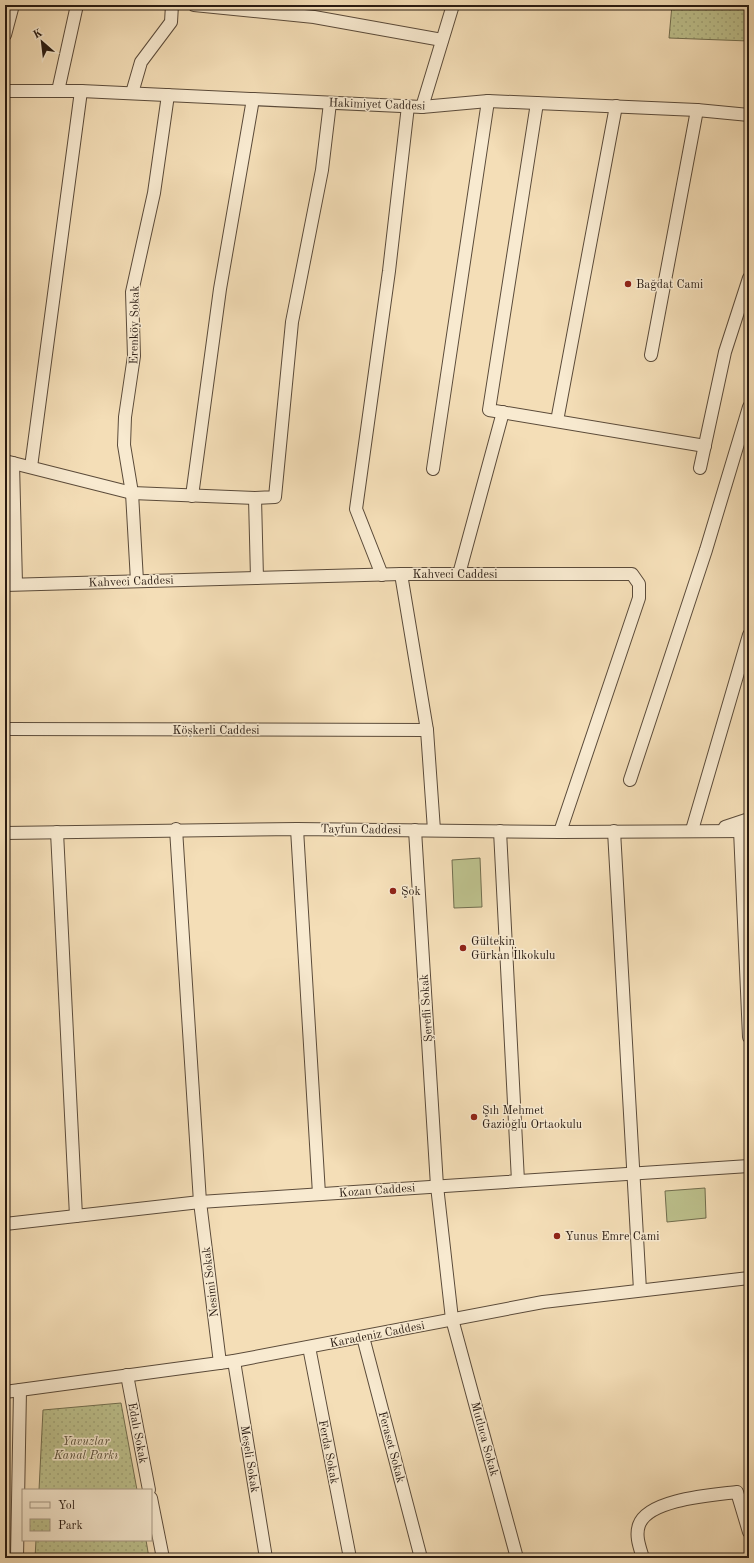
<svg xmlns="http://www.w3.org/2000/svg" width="754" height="1563" viewBox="0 0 754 1563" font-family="'Old Standard TT',serif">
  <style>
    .park { fill: url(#park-dots); stroke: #726e4f }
    .pitch { fill: #bdc18d; stroke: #726e4f }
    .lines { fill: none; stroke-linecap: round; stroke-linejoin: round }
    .minor-casing { stroke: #5b4b3a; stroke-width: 14 }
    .minor { stroke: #f8ead0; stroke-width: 12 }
    .poi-dot { fill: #8f2418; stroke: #f8ead0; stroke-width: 1.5 }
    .labels { text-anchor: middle; stroke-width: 3; stroke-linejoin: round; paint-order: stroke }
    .street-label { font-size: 12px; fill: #281a11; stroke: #f8ead0 }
    .poi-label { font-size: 12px; fill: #281a11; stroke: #f8ead0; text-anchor: start }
    .park-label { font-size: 12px; font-style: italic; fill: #554c36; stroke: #f8ead0 }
  </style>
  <defs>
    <pattern id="park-dots" width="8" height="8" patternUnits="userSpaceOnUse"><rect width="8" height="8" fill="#bdc18d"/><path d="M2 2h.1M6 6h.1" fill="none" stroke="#a2a579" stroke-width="1.8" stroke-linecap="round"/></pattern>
  </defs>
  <rect width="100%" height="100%" fill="#f4deb7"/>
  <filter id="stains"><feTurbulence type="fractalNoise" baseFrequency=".005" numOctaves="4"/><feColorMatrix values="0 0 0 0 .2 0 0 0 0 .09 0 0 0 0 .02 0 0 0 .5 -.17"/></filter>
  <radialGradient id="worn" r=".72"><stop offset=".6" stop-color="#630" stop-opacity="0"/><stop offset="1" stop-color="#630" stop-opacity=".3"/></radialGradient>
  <g class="park">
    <polygon points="672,5 749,5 749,41 669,38"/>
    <polygon points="121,1403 137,1490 39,1490 43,1410"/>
    <polygon points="36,1540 146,1540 149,1558 35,1558"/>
  </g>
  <g class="pitch">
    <polygon points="480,858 482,907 454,908 452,860"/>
    <polygon points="705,1188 706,1218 667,1222 665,1191"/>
  </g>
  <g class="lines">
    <defs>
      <g id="minor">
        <polyline points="194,5 314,17 442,40"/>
        <polyline points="5,35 13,5"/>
        <polyline points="5,91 81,91 422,107 488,101 697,110 749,115"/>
        <polyline points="58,91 77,5"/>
        <polyline points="132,93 141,62 171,22 172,5"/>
        <polyline points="537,103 489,410 705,446"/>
        <polyline points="422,107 453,5"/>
        <polyline points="651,355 697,110"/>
        <polyline points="557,421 616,106"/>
        <polyline points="5,461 132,493 255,498 275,497 292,322 322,170 330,103"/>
        <polyline points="13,463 16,584"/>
        <polyline points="31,467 81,91"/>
        <polyline points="700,468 725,352 749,278"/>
        <polyline points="433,469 488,101"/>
        <polyline points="192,496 220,289 253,99"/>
        <polyline points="255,498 257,578"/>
        <polyline points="401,574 427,730 434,830"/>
        <polyline points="459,574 503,412"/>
        <polyline points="382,575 356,509 389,271 408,106"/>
        <polyline points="137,581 132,493 124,445 125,417 134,356 132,292 154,193 168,95"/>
        <polyline points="5,585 401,574 632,574 639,584 639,598 560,832"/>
        <polyline points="5,729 427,730"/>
        <polyline points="630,780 706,550 749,407"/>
        <polyline points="725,827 749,819"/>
        <polyline points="176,829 200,1202 220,1363"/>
        <polyline points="297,829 319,1194"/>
        <polyline points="415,830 437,1186 452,1319 517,1558"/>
        <polyline points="692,830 749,635"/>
        <polyline points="740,830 749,1037"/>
        <polyline points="500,831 518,1181"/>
        <polyline points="614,831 640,1290"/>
        <polyline points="57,832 76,1216"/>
        <polyline points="5,833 297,829 560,832 749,831"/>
        <polyline points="5,1224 200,1202 749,1166"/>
        <polyline points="363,1337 421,1558"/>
        <polyline points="309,1347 350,1558"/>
        <polyline points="234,1361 266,1558"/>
        <polyline points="127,1375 149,1490"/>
        <polyline points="5,1392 234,1361 543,1302 749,1278"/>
        <polyline points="151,1498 163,1558"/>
        <polyline points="17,1558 20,1390"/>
        <path d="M643 1558C640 1548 635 1536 639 1525 648 1499 713 1495 737 1492L749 1532"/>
      </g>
    </defs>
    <use href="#minor" class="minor-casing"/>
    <use href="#minor" class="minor"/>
  </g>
  <g class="poi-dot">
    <circle cx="628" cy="284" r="4"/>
    <circle cx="393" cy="891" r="4"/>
    <circle cx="463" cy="948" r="4"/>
    <circle cx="474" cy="1117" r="4"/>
    <circle cx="557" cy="1236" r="4"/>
  </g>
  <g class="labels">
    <g class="street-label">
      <text transform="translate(377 104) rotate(2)" y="4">Hakimiyet Caddesi</text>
      <text transform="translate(134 325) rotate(-89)" y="4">Erenköy Sokak</text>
      <text x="455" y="578">Kahveci Caddesi</text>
      <text transform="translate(131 581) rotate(-2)" y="4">Kahveci Caddesi</text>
      <text x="216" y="734">Köşkerli Caddesi</text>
      <text transform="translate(361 829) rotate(1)" y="4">Tayfun Caddesi</text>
      <text transform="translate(426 1008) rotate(-94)" y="4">Şerefli Sokak</text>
      <text transform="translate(377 1190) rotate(-4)" y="4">Kozan Caddesi</text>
      <text transform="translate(210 1282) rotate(-97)" y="4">Nesimi Sokak</text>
      <text transform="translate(377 1334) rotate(-11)" y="4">Karadeniz Caddesi</text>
      <text transform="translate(138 1433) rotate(79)" y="4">Edalı Sokak</text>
      <text transform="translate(485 1439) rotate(75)" y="4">Mutluca Sokak</text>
      <text transform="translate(392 1447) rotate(75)" y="4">Feraset Sokak</text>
      <text transform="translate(329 1452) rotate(79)" y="4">Ferda Sokak</text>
      <text transform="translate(250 1459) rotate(81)" y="4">Meşeli Sokak</text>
    </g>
    <g class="poi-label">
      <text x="636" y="288">Bağdat Cami</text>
      <text x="401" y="895">Şok</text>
      <text x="471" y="945">Gültekin<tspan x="471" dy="14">Gürkan İlkokulu</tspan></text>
      <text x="482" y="1114">Şıh Mehmet<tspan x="482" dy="14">Gazioğlu Ortaokulu</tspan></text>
      <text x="565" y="1240">Yunus Emre Cami</text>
    </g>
    <g class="park-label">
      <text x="86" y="1445">Yavuzlar<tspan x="86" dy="14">Kanal Parkı</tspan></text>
    </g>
  </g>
  <rect width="754" height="1563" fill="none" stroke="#f4deb7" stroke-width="20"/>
  <rect x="6" y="6" width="742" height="1551" fill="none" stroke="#281a11" stroke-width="2"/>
  <rect x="10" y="10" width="734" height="1543" fill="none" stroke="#281a11"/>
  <rect x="22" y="1489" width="130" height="52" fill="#f8ead0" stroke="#a59784"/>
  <rect x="30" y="1502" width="20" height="6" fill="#f8ead0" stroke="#a59784"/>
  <text x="58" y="1509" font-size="12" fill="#281a11">Yol</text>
  <rect x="30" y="1519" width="20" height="12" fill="url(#park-dots)" stroke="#a59784"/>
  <text x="58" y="1529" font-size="12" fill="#281a11">Park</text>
  <g transform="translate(42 42) rotate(332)" stroke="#f8ead0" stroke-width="3" paint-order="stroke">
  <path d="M0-3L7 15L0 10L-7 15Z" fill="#281a11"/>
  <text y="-6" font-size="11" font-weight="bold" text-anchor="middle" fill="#281a11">K</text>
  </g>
  <rect width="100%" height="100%" filter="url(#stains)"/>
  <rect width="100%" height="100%" fill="url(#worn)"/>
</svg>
